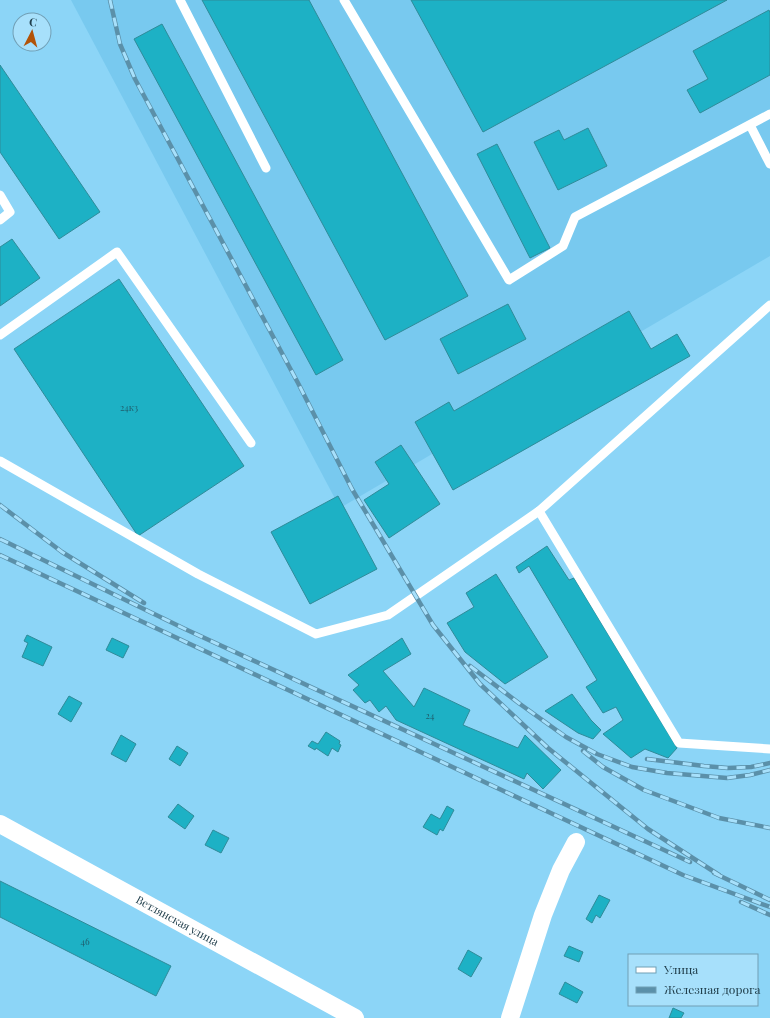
<svg xmlns="http://www.w3.org/2000/svg" width="770" height="1018" viewBox="0 0 770 1018" font-family="'Playfair Display',serif">
  <style>
    .built { fill: #78c9ef }
    .building { fill: #1db1c5; stroke: #2f8b99 }
    .lines { fill: none; stroke-linecap: round; stroke-linejoin: round }
    .lane { stroke: #fff; stroke-width: 9 }
    .street { stroke: #fff; stroke-width: 18 }
    .rail-casing { stroke: #5b90a9; stroke-width: 4.5 }
    .rail { stroke: #a7e0fb; stroke-width: 3; stroke-dasharray: 9; stroke-linecap: butt }
    .labels { text-anchor: middle; stroke-width: 3; stroke-linejoin: round; paint-order: stroke }
    .number-label { font-size: 9px; fill: #1f5b6a }
    .street-label { font-size: 11px; fill: #203e4b; stroke: #a7e0fb }
  </style>
  <rect width="100%" height="100%" fill="#8cd5f7"/>
  <polygon class="built" points="71,0 770,0 770,256 340,508"/>
  <g class="building">
    <polygon points="202,0 309,0 468,296 385,340"/>
    <polygon points="411,0 727,0 483,132"/>
    <polygon points="769,10 770,13 770,75 700,113 687,90 708,79 693,51"/>
    <polygon points="162,24 343,360 316,375 134,39"/>
    <polygon points="0,65 100,212 59,239 0,152"/>
    <polygon points="588,128 607,166 558,190 534,142 559,130 564,140"/>
    <polygon points="497,144 550,248 530,258 477,154"/>
    <polygon points="12,239 40,278 0,306 0,247"/>
    <polygon points="119,279 244,466 138,536 14,349"/>
    <polygon points="508,304 526,339 458,374 440,339"/>
    <polygon points="629,311 651,349 677,334 690,356 453,490 415,422 449,402 454,411"/>
    <polygon points="401,445 440,504 389,538 364,500 389,484 375,462"/>
    <polygon points="338,496 377,569 310,604 271,532"/>
    <polygon points="547,546 569,580 574,578 677,748 668,758 645,749 631,758 603,734 623,720 616,707 603,713 586,687 597,680 529,566 519,573 516,567"/>
    <polygon points="496,574 548,657 505,684 465,652 447,623 474,607 466,593"/>
    <polygon points="27,635 52,647 43,666 22,657 28,643 24,641"/>
    <polygon points="112,638 129,646 123,658 106,650"/>
    <polygon points="402,638 411,654 383,671 414,707 424,688 470,710 463,725 518,748 525,735 561,770 543,789 527,773 524,779 396,720 386,706 379,712 370,700 365,703 353,690 359,685 348,675"/>
    <polygon points="572,694 591,720 601,730 593,739 578,733 545,711"/>
    <polygon points="69,696 82,703 71,722 58,714"/>
    <polygon points="326,732 340,741 339,744 341,745 338,752 332,748 328,756 316,748 315,750 308,746 312,741 318,744"/>
    <polygon points="121,735 136,744 126,762 111,754"/>
    <polygon points="177,746 188,753 180,766 169,759"/>
    <polygon points="178,804 194,816 185,829 168,817"/>
    <polygon points="447,806 454,810 443,831 440,829 437,835 423,827 431,814 440,819"/>
    <polygon points="213,830 229,838 221,853 205,845"/>
    <polygon points="0,881 171,966 156,996 0,917"/>
    <polygon points="599,895 610,900 600,918 596,915 592,923 586,919"/>
    <polygon points="569,946 583,952 579,962 564,956"/>
    <polygon points="468,950 482,958 471,977 458,969"/>
    <polygon points="565,982 583,992 577,1003 559,994"/>
    <polygon points="673,1008 684,1013 681,1018 669,1018"/>
  </g>
  <g class="lines">
    <g class="lane">
      <polyline points="180,0 266,168"/>
      <polyline points="344,0 509,280 563,246 575,217 770,114"/>
      <polyline points="750,125 770,164"/>
      <polyline points="0,195 10,212 0,220"/>
      <polyline points="770,305 539,511 679,743 770,749"/>
      <polyline points="0,335 117,252 251,443"/>
      <polyline points="0,461 198,574 316,634 388,615 539,511"/>
    </g>
    <g class="street">
      <path id="s1" d="M0 824 355 1018"/>
      <polyline points="510,1018 543,915 561,870 576,842"/>
    </g>
    <defs>
      <g id="rail">
        <polyline points="110,0 120,44 135,79 298,383 352,489 433,625 480,684 548,748 648,829 719,875"/>
        <polyline points="0,505 62,552 144,603"/>
        <polyline points="0,539 185,629 690,862"/>
        <polyline points="0,555 683,875 770,907"/>
        <polyline points="470,666 520,704 566,737 597,754 632,767 667,773 727,778 750,775 770,770"/>
        <polyline points="583,751 603,767 644,790 719,818 770,828"/>
        <polyline points="647,759 704,766 728,768 751,767 770,763"/>
        <polyline points="714,873 770,900"/>
        <polyline points="741,902 770,915"/>
      </g>
    </defs>
    <use href="#rail" class="rail-casing"/>
    <use href="#rail" class="rail"/>
  </g>
  <g class="labels">
    <g class="number-label">
      <text x="129" y="411">24к3</text>
      <text x="430" y="719">24</text>
      <text x="85" y="945">46</text>
    </g>
    <g class="street-label">
      <text dy="4" stroke="none"><textPath href="#s1" startOffset="202">Ветлянская улица</textPath></text>
    </g>
  </g>
  <rect x="628" y="954" width="130" height="52" fill="#a7e0fb" stroke="#719fb5"/>
  <rect x="636" y="967" width="20" height="6" fill="#ffffff" stroke="#719fb5"/>
  <text x="664" y="974" font-size="12" fill="#203e4b">Улица</text>
  <rect x="636" y="987" width="20" height="6" fill="#5b90a9" stroke="#719fb5"/>
  <text x="664" y="994" font-size="12" fill="#203e4b">Железная дорога</text>
  <g transform="translate(32 32) rotate(6)"><circle r="19" fill="#a7e0fb" stroke="#719fb5"/>
  <path d="M0-3L7 15L0 10L-7 15Z" fill="#b25308"/>
  <text y="-6" font-size="11" font-weight="bold" text-anchor="middle" fill="#203e4b">С</text>
  </g>
</svg>
